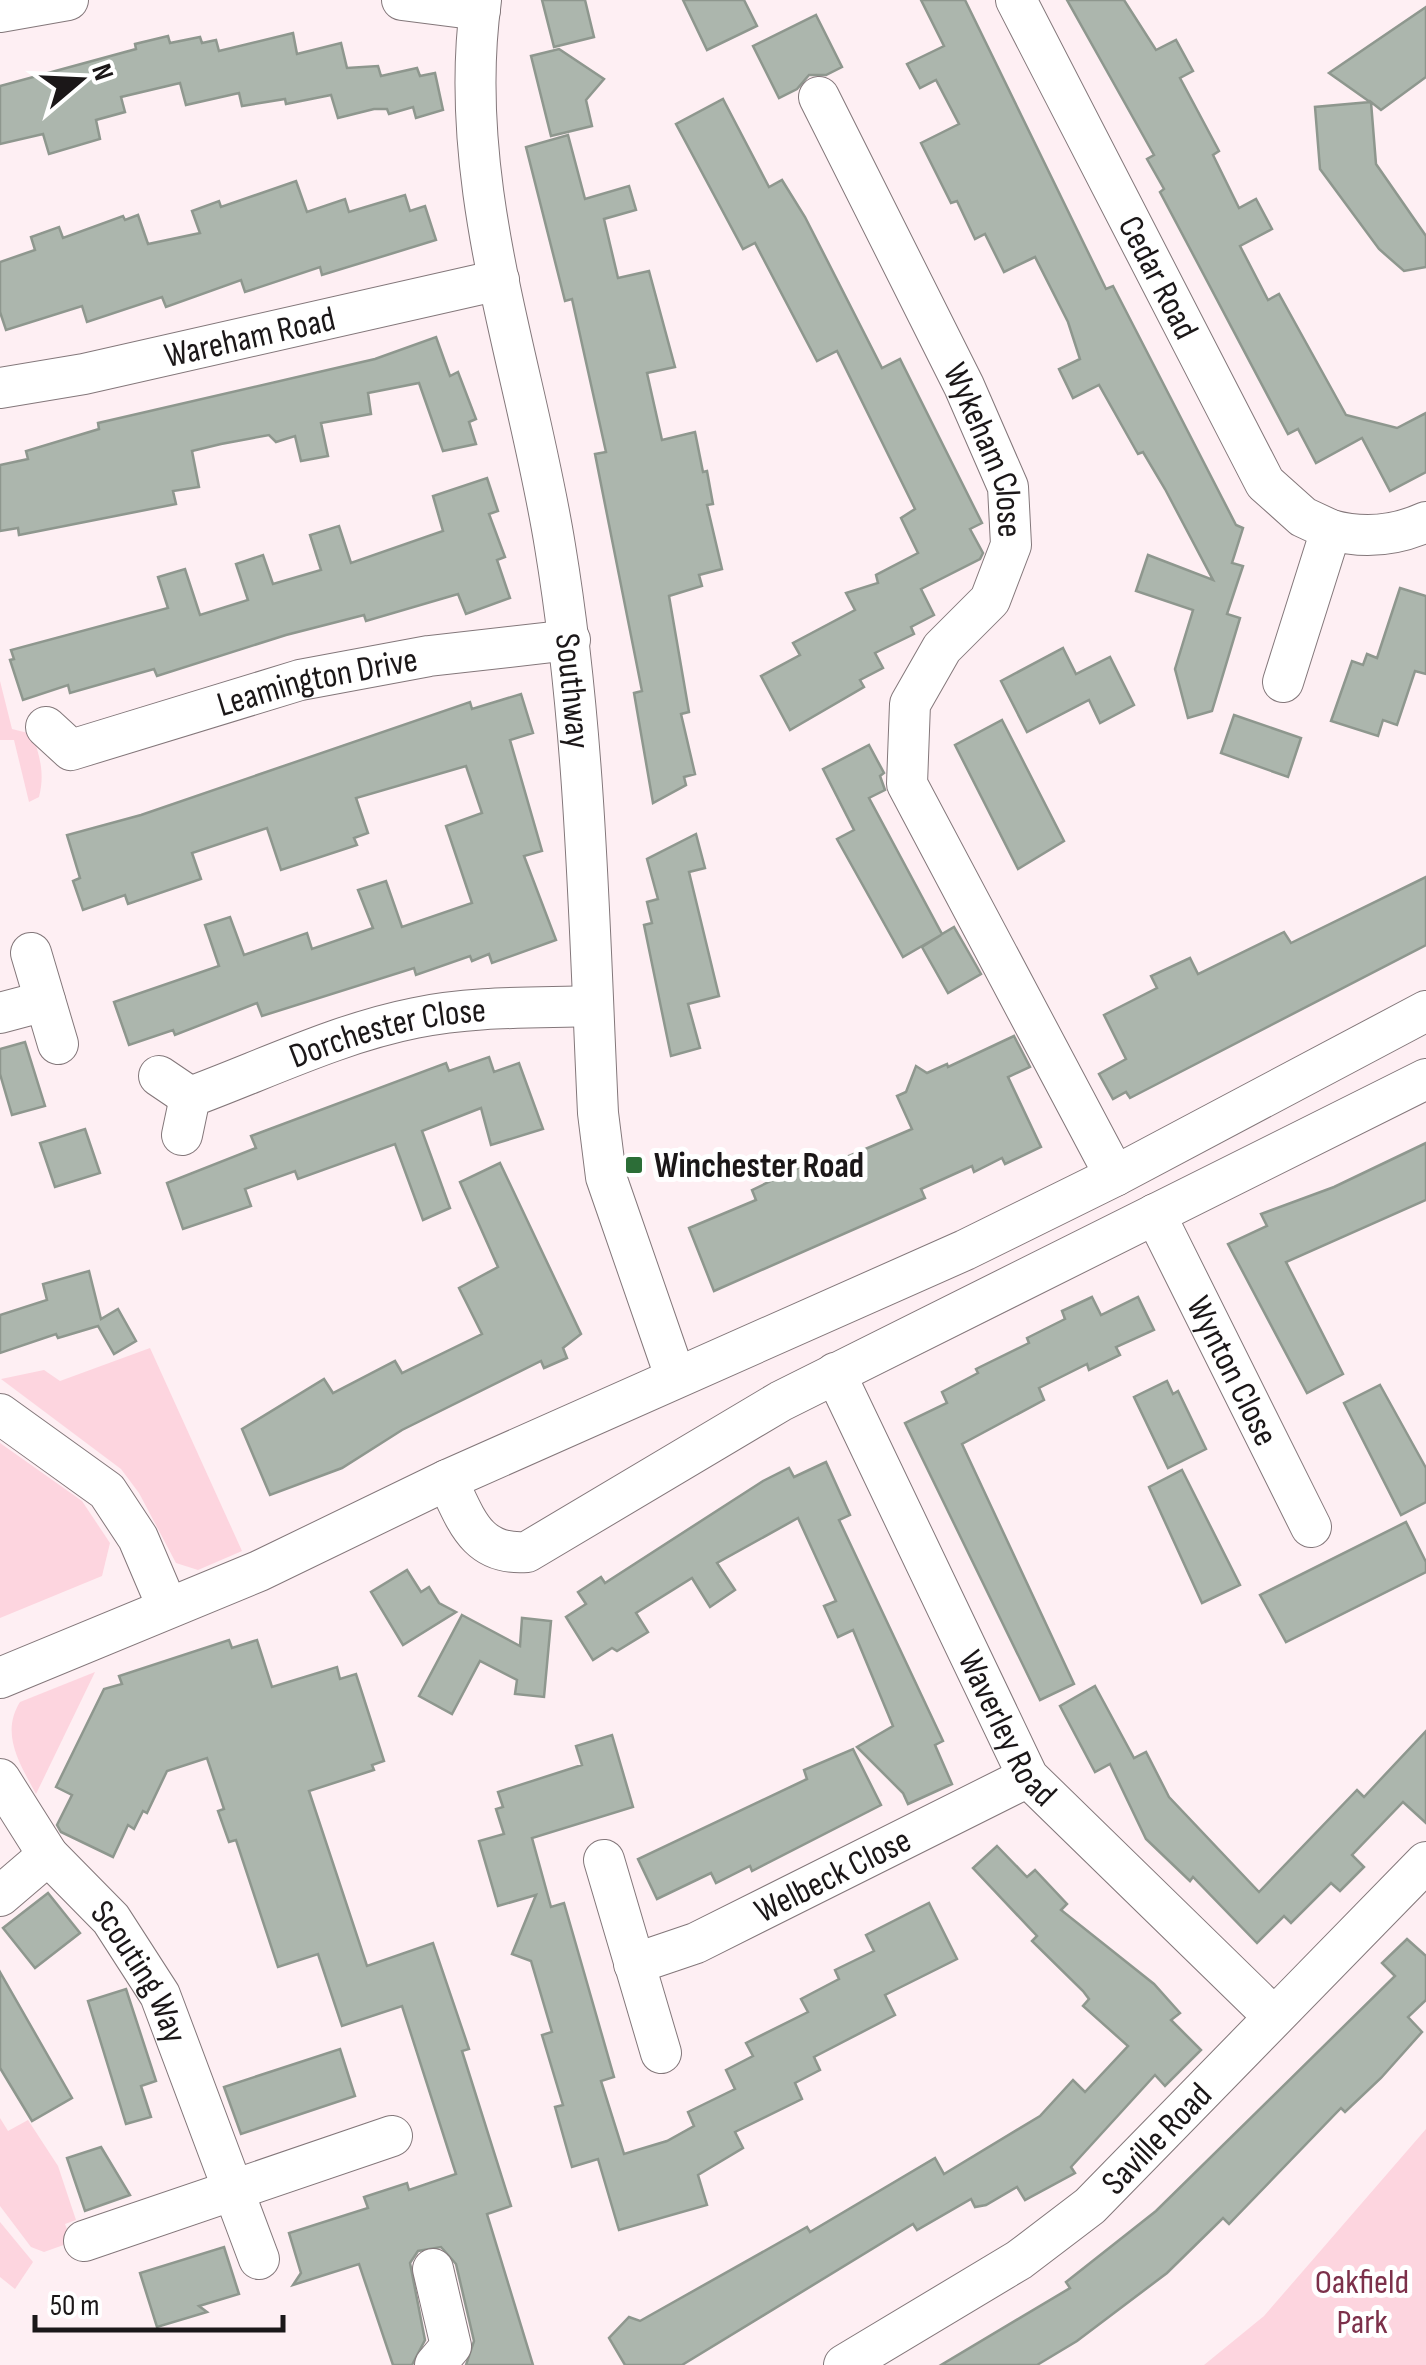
<svg xmlns="http://www.w3.org/2000/svg" width="1426" height="2365" viewBox="0 0 1426 2365" font-family="'Sofia Sans Condensed',sans-serif">
  <style>
    .green { fill: #fdd5df }
    .building { fill: #acb6ad; stroke: #8e978e; stroke-width: 2.5 }
    .lines { fill: none; stroke-linecap: round; stroke-linejoin: round }
    .minor-casing { stroke: #83777a; stroke-width: 42 }
    .minor { stroke: #fff; stroke-width: 40 }
    .poi-dot { fill: #2c6d37; stroke: #fff; stroke-width: 4 }
    .labels { text-anchor: middle; stroke-width: 10; stroke-linejoin: round; paint-order: stroke }
    .street-label { font-size: 35px; fill: #1b1718; stroke: #fff }
    .poi-label { font-size: 35px; font-weight: bold; fill: #1b1718; stroke: #fff; text-anchor: start }
    .park-label { font-size: 35px; fill: #7c304a; stroke: #fff }
  </style>
  <rect width="100%" height="100%" fill="#feeff3"/>
  <g class="green">
    <path d="M0 681 12 729 32 734C40 756 45 774 39 797L29 802 14 740H0Z"/>
    <polygon points="150,1348 242,1551 198,1570 176,1563 139,1493 121,1469 1,1379 44,1370 60,1381"/>
    <polygon points="0,1443 82,1501 110,1543 102,1576 0,1618"/>
    <path d="M95 1672 36 1794C20 1764 0 1734 20 1702Z"/>
    <polygon points="0,2118 8,2131 28,2120 58,2166 76,2220 65,2224 72,2242 44,2252 31,2247 0,2206"/>
    <polygon points="1426,2129 1426,2365 1204,2365 1264,2316"/>
    <polygon points="0,2222 33,2262 15,2289 0,2277"/>
  </g>
  <g class="building">
    <polygon points="542,0 585,0 594,37 554,47"/>
    <polygon points="683,0 744,0 757,26 707,50"/>
    <polygon points="921,0 965,0 1106,289 1113,286 1236,525 1243,528 1232,563 1243,566 1227,614 1240,618 1212,711 1188,718 1175,669 1193,610 1136,591 1148,555 1213,580 1165,489 1143,452 1138,454 1099,385 1073,398 1059,369 1080,359 1068,322 1035,257 1004,272 985,234 975,239 957,201 951,203 921,143 959,124 936,80 920,88 907,64 944,46"/>
    <polygon points="1067,0 1124,0 1156,50 1176,40 1193,71 1180,78 1219,151 1213,155 1239,208 1256,199 1272,229 1240,246 1268,300 1279,294 1346,415 1397,428 1426,413 1426,472 1390,491 1362,438 1316,463 1298,429 1288,434 1160,192 1164,189 1147,159 1154,155"/>
    <polygon points="1426,7 1426,77 1381,110 1371,102 1376,164 1426,236 1426,267 1404,271 1379,249 1320,169 1315,107 1370,102 1329,73"/>
    <polygon points="816,15 842,67 826,75 809,75 797,89 779,98 753,46"/>
    <polygon points="293,33 297,54 341,43 347,68 378,66 381,76 417,68 420,76 435,73 443,110 416,118 413,107 389,114 387,109 374,109 338,118 331,95 286,104 285,99 242,106 239,93 186,105 180,83 121,97 125,112 96,120 100,139 49,154 43,134 0,144 0,86 136,49 135,44 168,36 170,43 200,37 202,43 216,40 219,51"/>
    <polygon points="559,49 604,79 586,100 592,126 551,136 531,56"/>
    <polygon points="723,99 769,187 782,180 805,217 882,368 900,359 982,523 970,529 983,553 980,559 921,589 934,615 911,627 914,634 875,653 883,668 860,680 864,687 790,730 761,676 800,655 793,643 855,610 846,593 878,583 876,575 918,553 901,518 915,509 837,351 817,361 755,243 743,249 676,124"/>
    <polygon points="568,135 585,199 629,186 636,210 604,219 618,278 649,271 675,367 647,373 662,440 695,432 703,472 707,471 713,504 707,505 722,569 699,575 702,586 669,596 689,712 681,714 695,774 684,777 686,785 653,803 634,693 642,691 595,454 606,452 572,299 565,301 526,147"/>
    <polygon points="296,181 307,212 345,199 349,212 405,195 410,211 425,206 436,240 322,275 320,267 245,292 241,280 166,307 162,297 87,322 82,306 6,330 0,312 0,262 35,250 31,237 59,227 63,238 123,216 125,220 138,215 148,244 200,233 192,211 219,201 221,207"/>
    <polygon points="436,337 450,376 458,372 476,419 469,422 476,444 443,451 419,383 368,393 371,414 321,423 328,456 301,461 295,436 276,442 269,435 221,444 192,451 199,487 173,491 176,504 19,535 18,528 0,531 0,465 28,459 26,451 99,429 98,423 375,359"/>
    <polygon points="487,478 498,511 489,514 505,557 497,560 510,598 466,614 458,594 366,621 364,615 286,635 157,676 154,669 70,693 68,685 23,700 10,660 14,659 11,650 168,608 158,577 185,569 200,615 248,600 236,564 263,555 273,584 321,570 310,535 339,526 351,563 443,531 433,496"/>
    <polygon points="1400,588 1426,596 1426,674 1415,671 1397,725 1383,720 1378,736 1331,721 1352,661 1363,665 1367,654 1377,658"/>
    <polygon points="1063,648 1076,674 1110,657 1134,705 1100,723 1089,700 1027,732 1001,681"/>
    <polygon points="521,694 533,733 510,740 542,851 524,856 556,940 492,963 489,954 472,961 470,956 416,975 414,968 262,1016 257,1003 175,1035 173,1030 129,1045 114,1002 219,966 205,925 230,917 244,955 307,933 312,949 373,928 358,890 386,881 402,927 472,903 446,826 482,813 466,766 356,798 368,833 354,838 357,845 281,870 267,828 192,853 201,879 128,904 125,895 83,910 73,881 80,878 67,835 141,815 470,702 472,709"/>
    <polygon points="1234,715 1301,738 1288,777 1221,753"/>
    <polygon points="1002,720 1064,841 1018,869 955,745"/>
    <polygon points="869,745 884,773 880,776 885,790 869,798 942,934 954,927 981,974 948,993 922,947 941,935 903,957 837,839 854,830 823,769"/>
    <polygon points="696,834 705,868 689,872 719,996 688,1004 700,1048 671,1056 644,925 652,923 647,902 658,899 647,859"/>
    <polygon points="1426,877 1426,945 1130,1098 1126,1092 1113,1099 1099,1074 1126,1059 1104,1015 1157,988 1151,976 1190,958 1198,974 1284,932 1291,943"/>
    <polygon points="1014,1036 1030,1067 1008,1077 1041,1147 1005,1164 1002,1158 974,1172 972,1166 921,1189 925,1198 714,1291 689,1228 756,1200 752,1190 817,1159 821,1168 912,1129 897,1096 906,1092 916,1066 927,1073 947,1064 948,1067"/>
    <polygon points="25,1042 45,1106 12,1115 0,1074 0,1049"/>
    <polygon points="489,1057 494,1072 519,1063 543,1129 491,1145 481,1108 422,1131 450,1208 423,1220 395,1144 298,1179 295,1171 245,1189 251,1206 183,1229 167,1183 256,1148 251,1136 446,1063 449,1071"/>
    <polygon points="85,1129 100,1173 55,1187 40,1143"/>
    <polygon points="1426,1143 1426,1200 1286,1262 1343,1374 1307,1393 1228,1244 1267,1226 1261,1214 1334,1187"/>
    <polygon points="500,1163 581,1334 563,1348 567,1358 544,1368 541,1361 402,1430 342,1468 270,1495 242,1429 324,1379 333,1393 395,1361 402,1373 482,1334 459,1288 498,1267 460,1182"/>
    <polygon points="89,1271 101,1319 118,1309 136,1341 114,1354 98,1326 58,1338 56,1334 0,1353 0,1315 47,1300 43,1284"/>
    <polygon points="1092,1297 1101,1315 1138,1297 1154,1330 1116,1347 1120,1355 1089,1370 1087,1364 1039,1388 1044,1400 962,1444 1074,1684 1040,1700 905,1423 947,1403 942,1392 978,1373 976,1369 1029,1343 1027,1338 1065,1319 1062,1311"/>
    <polygon points="1167,1381 1173,1394 1178,1391 1206,1449 1168,1468 1134,1397"/>
    <polygon points="1380,1385 1426,1468 1426,1502 1401,1515 1344,1403"/>
    <polygon points="826,1462 850,1515 839,1520 943,1741 935,1745 952,1784 908,1804 903,1793 857,1747 893,1726 853,1630 838,1637 824,1606 836,1601 798,1518 717,1563 735,1590 710,1607 692,1578 636,1613 648,1632 617,1651 612,1648 593,1660 566,1617 586,1604 578,1592 601,1577 605,1583 763,1481 789,1468 794,1477"/>
    <polygon points="1182,1470 1240,1585 1202,1603 1149,1487"/>
    <polygon points="1406,1522 1426,1562 1426,1572 1286,1642 1260,1595"/>
    <polygon points="407,1570 421,1592 429,1587 439,1603 456,1612 403,1645 371,1592"/>
    <polygon points="462,1615 520,1646 522,1618 551,1621 544,1697 515,1694 517,1680 480,1661 452,1714 419,1696"/>
    <polygon points="229,1640 232,1648 257,1640 272,1687 337,1667 340,1679 356,1674 384,1761 372,1765 374,1770 309,1791 367,1966 433,1943 469,2049 462,2051 511,2206 487,2214 533,2365 466,2365 474,2341 456,2264 441,2247 418,2251 410,2263 425,2340 412,2365 393,2365 359,2264 293,2285 301,2273 289,2233 368,2208 364,2197 407,2183 409,2190 456,2174 402,2006 342,2026 318,1954 278,1967 236,1840 229,1842 218,1811 224,1809 207,1758 167,1771 147,1813 143,1811 134,1829 128,1825 113,1857 61,1832 57,1825 72,1795 56,1787 104,1689 122,1684 119,1676"/>
    <polygon points="1095,1686 1134,1758 1146,1752 1169,1797 1259,1892 1357,1790 1364,1797 1426,1731 1426,1823 1403,1802 1352,1855 1364,1867 1340,1891 1331,1883 1291,1923 1284,1916 1257,1943 1193,1877 1190,1881 1146,1839 1110,1764 1095,1772 1060,1706"/>
    <polygon points="612,1735 633,1807 532,1838 551,1907 564,1903 579,1955 614,2077 601,2081 624,2154 667,2141 694,2126 688,2112 735,2089 726,2070 753,2056 746,2043 808,2012 801,1999 839,1979 835,1970 874,1951 866,1935 929,1903 957,1959 885,1995 895,2015 814,2057 820,2070 795,2083 802,2099 735,2132 743,2148 698,2175 707,2205 619,2230 598,2159 572,2167 555,2107 563,2105 542,2035 552,2032 531,1961 512,1954 536,1895 498,1906 479,1841 504,1834 496,1809 503,1807 498,1792 582,1765 576,1746"/>
    <polygon points="853,1749 881,1805 752,1871 750,1866 716,1883 711,1873 657,1899 638,1859 807,1779 804,1770"/>
    <polygon points="997,1846 1027,1877 1035,1870 1067,1904 1061,1910 1154,1984 1180,2013 1171,2020 1201,2050 1165,2086 1155,2075 1071,2167 1075,2173 1025,2200 1017,2187 986,2205 975,2207 971,2199 917,2230 913,2224 682,2365 625,2365 609,2338 629,2317 640,2321 807,2227 810,2232 935,2158 944,2174 1040,2116 1073,2080 1085,2092 1128,2046 1083,2006 1089,1999 1083,1991 1032,1941 1037,1936 973,1868"/>
    <polygon points="48,1893 80,1933 35,1968 3,1928"/>
    <polygon points="1407,1939 1426,1956 1426,2000 1408,2017 1422,2032 1381,2078 1345,2112 1341,2108 1229,2224 1223,2218 1167,2273 1077,2341 1037,2365 941,2365 1070,2288 1066,2282 1156,2211 1395,1976 1382,1963"/>
    <polygon points="0,1972 72,2098 32,2121 0,2068"/>
    <polygon points="126,1989 156,2081 141,2086 151,2117 126,2124 88,2001"/>
    <polygon points="340,2049 355,2096 241,2134 224,2087"/>
    <polygon points="101,2147 130,2195 85,2211 67,2158"/>
    <polygon points="224,2247 239,2294 199,2306 207,2312 157,2327 140,2273"/>
  </g>
  <g class="lines">
    <defs>
      <g id="minor">
        <polyline points="402,0 480,10"/>
        <path id="s1" d="M481 0C455 186 526 365 555 546 586 733 589 924 598 1113L606 1177 675 1376"/>
        <path id="s2" d="M1016 0 1265 483 1303 517 1331 530"/>
        <polyline points="0,12 68,0"/>
        <path id="s3" d="M819 97 964 386 1008 487 1011 545 990 600 942 648 910 704 907 784 1115 1176"/>
        <path id="s4" d="M0 388 84 374 499 280"/>
        <path d="M1283 682 1331 530C1364 539 1395 536 1426 522"/>
        <path id="s5" d="M46 727 71 750 300 680 429 656 570 640"/>
        <polyline points="31,953 58,1044"/>
        <polyline points="0,1013 45,1001"/>
        <polyline points="159,1076 190,1097"/>
        <path id="s6" d="M182 1135 190 1097C263 1070 339 1033 415 1018 473 1006 534 1008 593 1006"/>
        <path id="s7" d="M1155 1214 1311 1527"/>
        <path id="s8" d="M835 1373 1028 1777 1273 2016"/>
        <polyline points="0,1414 107,1491 138,1538 167,1606"/>
        <path d="M447 1480C466 1519 476 1556 527 1552L781 1401 1426 1079"/>
        <polyline points="0,1678 259,1571 447,1480 965,1250 1115,1176 1426,1011"/>
        <path id="s9" d="M0 1779 48 1855 111 1919 160 1995 259 2259"/>
        <polyline points="604,1860 661,2053"/>
        <polyline points="0,1896 48,1855"/>
        <path id="s10" d="M634 1964 696 1943 1028 1777"/>
        <polyline points="84,2241 392,2136"/>
        <polyline points="433,2269 451,2346 435,2365"/>
        <path id="s11" d="M844 2365 1019 2260 1090 2206 1426 1862"/>
      </g>
    </defs>
    <use href="#minor" class="minor-casing"/>
    <use href="#minor" class="minor"/>
  </g>
  <rect class="poi-dot" x="624" y="1155" width="20" height="20" rx="5"/>
  <g class="labels">
    <g class="street-label">
      <text dy="12" stroke="none"><textPath href="#s2" startOffset="312">Cedar Road</textPath></text>
      <text dy="12" stroke="none"><textPath href="#s4" startOffset="255">Wareham Road</textPath></text>
      <text dy="12" stroke="none"><textPath href="#s3" startOffset="392">Wykeham Close</textPath></text>
      <text dy="12" stroke="none"><textPath href="#s5" startOffset="290">Leamington Drive</textPath></text>
      <text dy="12" stroke="none"><textPath href="#s1" startOffset="700">Southway</textPath></text>
      <text dy="12" stroke="none"><textPath href="#s6" startOffset="248">Dorchester Close</textPath></text>
      <text dy="12" stroke="none"><textPath href="#s7" startOffset="175">Wynton Close</textPath></text>
      <text dy="12" stroke="none"><textPath href="#s8" startOffset="395">Waverley Road</textPath></text>
      <text dy="12" stroke="none"><textPath href="#s10" startOffset="218">Welbeck Close</textPath></text>
      <text dy="12" stroke="none"><textPath href="#s9" startOffset="240">Scouting Way</textPath></text>
      <text dy="12" stroke="none"><textPath href="#s11" startOffset="388">Saville Road</textPath></text>
    </g>
    <g class="poi-label">
      <text x="654" y="1177">Winchester Road</text>
    </g>
    <g class="park-label">
      <text x="1362" y="2293">Oakfield<tspan x="1362" dy="40">Park</tspan></text>
    </g>
  </g>
  <g transform="translate(80 80) rotate(71)" stroke="#ffffff" stroke-width="8" paint-order="stroke">
  <path d="M0-8L18 38L0 25L-18 38Z" fill="#1b1718"/>
  <text y="-15" font-size="28" font-weight="bold" text-anchor="middle" fill="#1b1718">N</text>
  </g>
  <path d="M35 2315v15h248v-15" fill="none" stroke="#1b1718" stroke-width="5"/>
  <text x="50" y="2315" font-size="30" fill="#1b1718" stroke="#ffffff" stroke-width="8" paint-order="stroke">50 m</text>
</svg>
